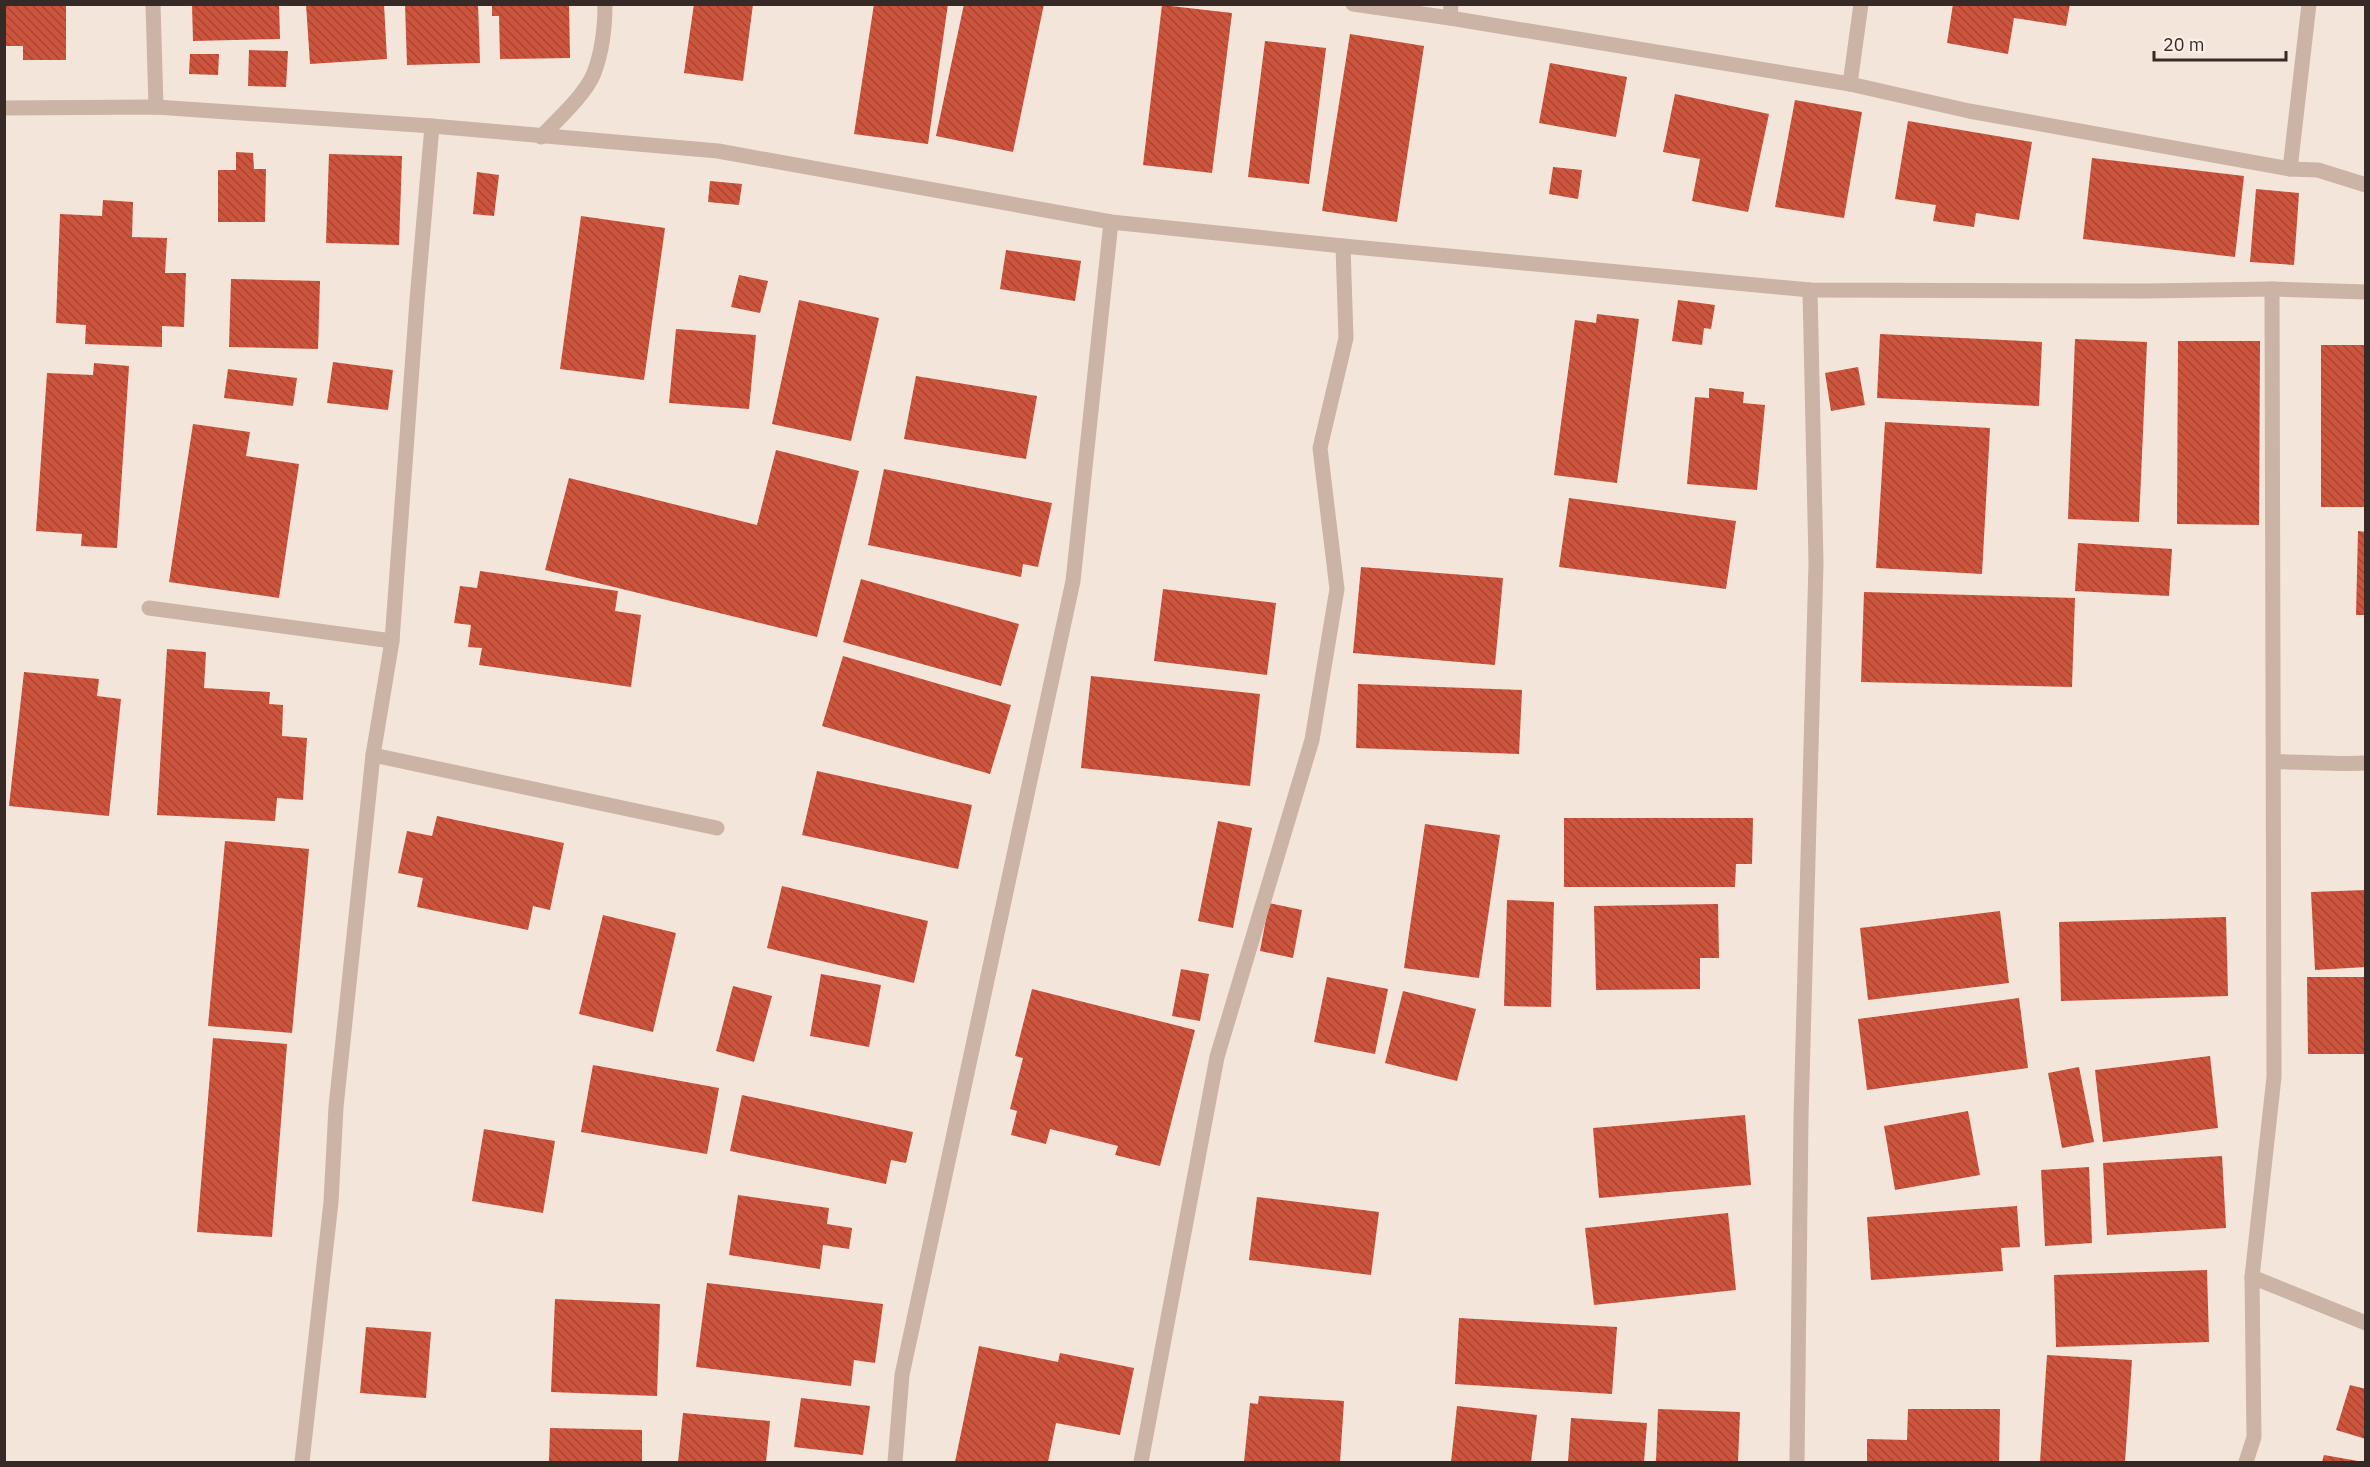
<svg xmlns="http://www.w3.org/2000/svg" width="2370" height="1467" viewBox="0 0 2370 1467" font-family="'IBM Plex Sans',sans-serif">
  <style>
    .building { fill: url(#building-back-hatch) }
    .lines { fill: none; stroke-linecap: round; stroke-linejoin: round }
    .service { stroke: #cbb3a5; stroke-width: 15 }
    .minor { stroke: #cbb3a5; stroke-width: 15 }
  </style>
  <defs>
    <pattern id="building-back-hatch" width="6" height="6" patternUnits="userSpaceOnUse" patternTransform="scale(1.5)"><rect width="6" height="6" fill="#cd543d"/><path d="M-1 5l2 2M0 0l6 6M5-1l2 2" fill="none" stroke="#a74633"/></pattern>
  </defs>
  <rect width="100%" height="100%" fill="#f3e5d9"/>
  <g class="building">
    <polygon points="4,4 66,4 66,60 23,60 23,46 4,46"/>
    <polygon points="192,4 279,4 280,39 193,41"/>
    <polygon points="306,4 384,4 387,59 310,64"/>
    <polygon points="405,4 478,4 480,63 407,65"/>
    <polygon points="492,4 569,4 570,58 500,59 499,16 492,16"/>
    <polygon points="694,4 753,4 743,81 684,73"/>
    <polygon points="874,4 948,4 928,144 854,134"/>
    <polygon points="964,4 1044,4 1013,152 936,136"/>
    <polygon points="1953,4 2070,4 2066,26 2014,18 2008,54 1947,43"/>
    <polygon points="1162,5 1232,13 1212,173 1143,165"/>
    <polygon points="1350,34 1424,46 1397,222 1322,211"/>
    <polygon points="1265,41 1326,48 1309,184 1248,177"/>
    <polygon points="249,50 288,51 286,87 248,86"/>
    <polygon points="190,54 219,54 218,75 189,74"/>
    <polygon points="1550,63 1627,77 1616,137 1539,123"/>
    <polygon points="1675,94 1769,114 1748,212 1692,201 1700,159 1663,152"/>
    <polygon points="1795,100 1862,112 1844,218 1775,207"/>
    <polygon points="1908,121 2032,142 2019,220 1976,213 1974,227 1933,221 1936,205 1895,199"/>
    <polygon points="236,152 253,153 254,169 266,169 265,222 218,222 218,170 236,170"/>
    <polygon points="329,154 402,156 399,245 326,243"/>
    <polygon points="2092,158 2244,176 2235,257 2083,239"/>
    <polygon points="1553,167 1582,170 1578,199 1549,194"/>
    <polygon points="477,172 499,175 494,216 473,214"/>
    <polygon points="710,181 742,184 739,205 708,202"/>
    <polygon points="2256,189 2299,193 2294,265 2250,262"/>
    <polygon points="103,200 133,202 132,237 167,238 165,273 186,273 184,327 162,326 162,347 85,344 86,325 56,323 60,214 102,216"/>
    <polygon points="581,216 665,228 644,380 560,369"/>
    <polygon points="1006,250 1081,261 1075,301 1000,289"/>
    <polygon points="739,275 768,281 760,313 731,307"/>
    <polygon points="231,279 320,281 318,349 229,347"/>
    <polygon points="799,300 879,318 851,441 772,424"/>
    <polygon points="1678,300 1715,305 1711,329 1704,328 1702,345 1672,341"/>
    <polygon points="1597,314 1639,319 1617,483 1554,475 1575,320 1596,323"/>
    <polygon points="676,329 756,335 749,409 669,403"/>
    <polygon points="1880,334 2042,342 2039,406 1877,398"/>
    <polygon points="2075,339 2147,342 2139,522 2068,519"/>
    <polygon points="2178,341 2260,341 2259,525 2177,524"/>
    <rect x="2321" y="345" width="45" height="162"/>
    <polygon points="333,362 393,370 388,410 327,403"/>
    <polygon points="94,363 129,366 117,548 81,546 82,534 36,531 47,373 93,375"/>
    <polygon points="1858,367 1865,405 1831,411 1825,373"/>
    <polygon points="228,369 297,378 293,406 224,398"/>
    <polygon points="916,376 1037,396 1026,459 904,439"/>
    <polygon points="1709,388 1744,392 1743,403 1765,405 1757,490 1687,484 1695,397 1709,398"/>
    <polygon points="1885,422 1990,428 1982,574 1876,568"/>
    <polygon points="193,424 250,432 246,456 299,464 279,598 169,582"/>
    <polygon points="776,450 859,471 817,637 545,570 569,478 757,525"/>
    <polygon points="884,469 1052,503 1038,567 1023,564 1021,577 868,545"/>
    <polygon points="1569,498 1736,521 1726,589 1559,567"/>
    <polygon points="2358,531 2366,532 2366,615 2356,615"/>
    <polygon points="2078,543 2172,549 2169,596 2075,591"/>
    <polygon points="1361,567 1503,578 1495,665 1353,653"/>
    <polygon points="480,571 618,591 615,611 641,615 631,687 479,665 482,648 468,647 471,625 454,623 460,586 477,588"/>
    <polygon points="861,579 1019,624 1001,686 843,642"/>
    <polygon points="1163,589 1276,603 1267,675 1154,661"/>
    <polygon points="1864,592 2075,598 2072,687 1861,682"/>
    <polygon points="167,649 206,652 204,688 270,692 269,704 283,705 282,736 307,738 303,800 277,798 275,821 157,815"/>
    <polygon points="843,656 1011,705 990,774 822,726"/>
    <polygon points="24,672 99,679 97,696 121,699 109,816 9,806"/>
    <polygon points="1091,676 1260,694 1250,786 1081,768"/>
    <polygon points="1358,684 1522,690 1519,754 1356,748"/>
    <polygon points="817,771 972,805 958,869 802,835"/>
    <polygon points="437,816 564,843 550,910 533,906 528,930 417,907 423,878 398,873 407,831 432,836"/>
    <polygon points="1564,818 1753,818 1752,864 1736,864 1735,887 1564,887"/>
    <polygon points="1218,821 1252,828 1233,928 1198,921"/>
    <polygon points="1425,824 1500,835 1479,978 1404,968"/>
    <polygon points="225,841 309,849 292,1033 208,1026"/>
    <polygon points="782,886 928,921 914,983 767,948"/>
    <polygon points="2366,890 2366,967 2315,970 2311,892"/>
    <polygon points="1507,900 1554,902 1551,1007 1504,1006"/>
    <polygon points="1269,903 1302,910 1293,958 1260,951"/>
    <polygon points="1718,904 1719,958 1700,958 1700,989 1596,990 1594,906"/>
    <polygon points="2000,911 2009,983 1868,1000 1860,928"/>
    <polygon points="603,915 676,933 653,1032 579,1014"/>
    <polygon points="2226,917 2228,996 2061,1001 2059,922"/>
    <polygon points="1181,969 1209,974 1200,1021 1172,1016"/>
    <polygon points="821,974 881,985 869,1047 810,1036"/>
    <polygon points="1327,977 1388,989 1375,1054 1314,1042"/>
    <polygon points="2307,977 2366,977 2366,1054 2308,1054"/>
    <polygon points="733,986 772,996 754,1062 716,1051"/>
    <polygon points="1032,989 1195,1030 1160,1166 1115,1155 1118,1146 1050,1129 1046,1144 1011,1135 1017,1111 1010,1109 1023,1058 1015,1056"/>
    <polygon points="1403,991 1476,1009 1457,1081 1385,1063"/>
    <polygon points="2019,998 2028,1068 1867,1090 1858,1019"/>
    <polygon points="213,1038 287,1044 272,1237 197,1232"/>
    <polygon points="2210,1056 2218,1128 2103,1142 2095,1070"/>
    <polygon points="593,1065 719,1088 707,1154 581,1132"/>
    <polygon points="2079,1067 2094,1142 2062,1148 2048,1073"/>
    <polygon points="742,1095 913,1132 906,1163 891,1160 886,1184 730,1151"/>
    <polygon points="1968,1111 1980,1175 1895,1190 1884,1126"/>
    <polygon points="1745,1115 1751,1185 1599,1198 1593,1128"/>
    <polygon points="484,1129 555,1141 543,1213 472,1201"/>
    <polygon points="2222,1156 2226,1228 2107,1235 2103,1163"/>
    <polygon points="2089,1167 2092,1243 2045,1246 2041,1170"/>
    <polygon points="738,1195 829,1208 827,1224 852,1228 849,1249 823,1245 820,1269 729,1255"/>
    <polygon points="1257,1197 1379,1212 1371,1275 1249,1260"/>
    <polygon points="2017,1206 2020,1247 2001,1248 2003,1271 1871,1280 1867,1217"/>
    <polygon points="1728,1213 1736,1290 1594,1305 1585,1228"/>
    <polygon points="2207,1270 2209,1342 2056,1347 2054,1275"/>
    <polygon points="707,1283 883,1304 875,1363 854,1360 851,1386 696,1367"/>
    <polygon points="555,1299 660,1304 657,1396 551,1392"/>
    <polygon points="1459,1318 1617,1327 1612,1394 1455,1384"/>
    <polygon points="366,1327 431,1332 426,1398 360,1393"/>
    <polygon points="979,1346 1058,1362 1060,1353 1134,1368 1120,1435 1056,1423 1048,1462 955,1462"/>
    <polygon points="2047,1355 2132,1360 2125,1462 2040,1462"/>
    <polygon points="2350,1385 2366,1389 2366,1439 2336,1430"/>
    <polygon points="1259,1396 1344,1401 1340,1462 1244,1462 1250,1403 1258,1404"/>
    <polygon points="801,1398 870,1406 863,1455 794,1447"/>
    <polygon points="1457,1406 1537,1415 1531,1462 1451,1462"/>
    <polygon points="1658,1409 1740,1412 1738,1462 1656,1462"/>
    <polygon points="1908,1409 2000,1409 1999,1462 1867,1462 1867,1439 1907,1440"/>
    <polygon points="683,1413 770,1421 766,1462 678,1462"/>
    <polygon points="1571,1418 1647,1423 1644,1462 1568,1462"/>
    <polygon points="550,1428 642,1430 642,1462 549,1462"/>
    <polygon points="2324,1455 2358,1461 2358,1462 2322,1462"/>
  </g>
  <g class="lines">
    <g class="service">
      <polyline points="1450,18 1451,4"/>
      <polyline points="1850,84 1861,4"/>
      <polyline points="2290,169 2309,4"/>
      <path d="M2274 762C2305 761 2335 765 2366 763"/>
    </g>
    <g class="minor">
      <polyline points="153,4 156,107"/>
      <polyline points="1353,4 1450,18 1850,84 1969,111 2290,169 2318,170 2366,185"/>
      <polyline points="4,108 156,107 432,126 718,151 1111,222 1343,246 1810,290 2147,291 2272,289 2366,292"/>
      <path d="M541 137C557 120 586 94 594 73 602 52 605 27 605 4"/>
      <polyline points="149,608 392,641"/>
      <polyline points="373,755 717,828"/>
      <polyline points="2252,1277 2366,1323"/>
      <polyline points="302,1462 331,1202 336,1107 373,755 392,641 417,300 432,126"/>
      <polyline points="895,1462 902,1375 1073,581 1111,222"/>
      <polyline points="1141,1462 1217,1057 1312,740 1337,589 1320,448 1346,338 1343,246"/>
      <polyline points="1797,1462 1801,1117 1816,563 1810,290"/>
      <polyline points="2246,1462 2254,1437 2252,1277 2274,1077 2272,289"/>
    </g>
  </g>
  <rect width="2370" height="1467" fill="none" stroke="#372a26" stroke-width="12"/>
  <path d="M2154 51v9h132v-9" fill="none" stroke="#372a26" stroke-width="3"/>
  <text x="2163" y="51" font-size="18" fill="#372a26" stroke="#faefe6" stroke-width="4.5" paint-order="stroke">20 m</text>
</svg>
